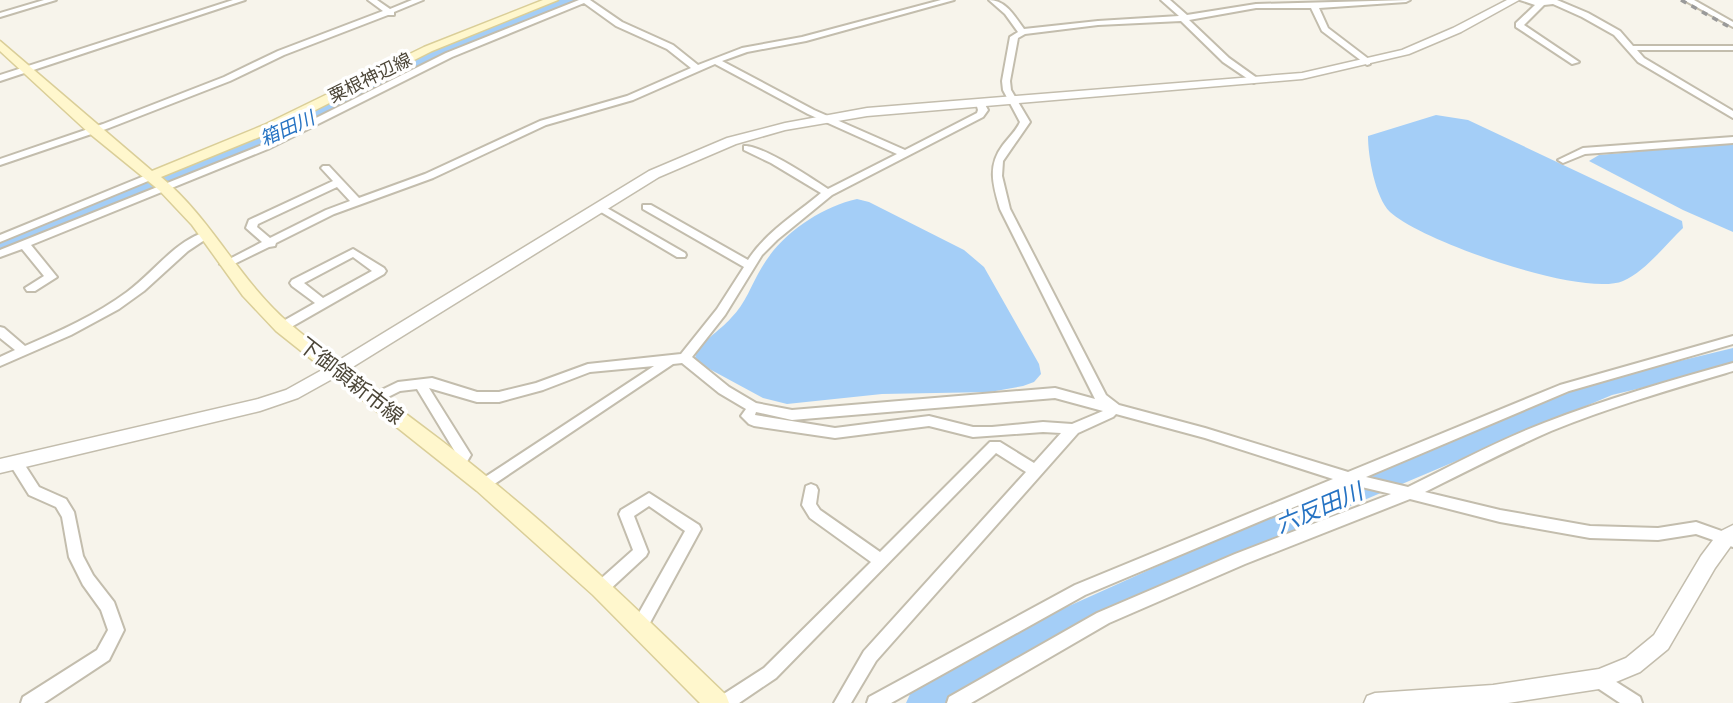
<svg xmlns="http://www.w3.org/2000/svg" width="1733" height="703" viewBox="0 0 1733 703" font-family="Roboto,'Noto Sans JP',sans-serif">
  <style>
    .water { fill: #a4cef7 }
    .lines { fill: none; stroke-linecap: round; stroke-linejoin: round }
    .river { fill: #a4cef7; fill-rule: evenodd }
    .minor-casing { stroke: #c3bdad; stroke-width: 4 }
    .tertiary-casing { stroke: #c3bdad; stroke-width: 3 }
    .secondary-casing { stroke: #dace98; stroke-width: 3 }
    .minor { fill: #fff; fill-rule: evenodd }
    .tertiary { fill: #fff; fill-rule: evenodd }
    .secondary { fill: #fff7cd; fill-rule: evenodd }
    .rail { stroke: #9a9a9a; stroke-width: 3.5; stroke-dasharray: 6 6; stroke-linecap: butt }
    .labels { text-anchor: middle; stroke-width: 7; stroke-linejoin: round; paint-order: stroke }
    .far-street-label { font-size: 18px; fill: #4c4638; stroke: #fff }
    .far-water-label { font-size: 19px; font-style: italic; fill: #2673c3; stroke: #fff }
    .street-label { font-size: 21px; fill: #4c4638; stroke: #fff }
    .water-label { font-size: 23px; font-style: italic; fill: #2673c3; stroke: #fff }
  </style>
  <rect width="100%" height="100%" fill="#f7f4eb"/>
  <g class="water">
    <path d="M1436 115 1468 120 1682 221 1683 228C1665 245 1646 271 1623 281 1583 298 1421 241 1390 212 1375 197 1368 156 1368 136Z"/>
    <polygon points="1733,143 1733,232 1683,210 1589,161 1599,155"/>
    <path d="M857 199 869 202 964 250 984 267 1039 364 1041 374 1034 382 1023 386 990 392 882 394 787 404 763 398 702 365 695 358C699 342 720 331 731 318 746 303 751 285 762 267 781 234 821 207 857 199Z"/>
  </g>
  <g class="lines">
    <g class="river">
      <polygon points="556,0 578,0 414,71 302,130 0,253 0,238 288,122 402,63 461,37"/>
      <polygon points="1733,348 1733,366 1612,395 1291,531 1082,630 955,703 906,703 911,692 1060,610 1271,515 1597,381"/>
    </g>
    <defs>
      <g id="minor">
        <polygon points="44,0 56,0 0,17 0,13"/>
        <polygon points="233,0 245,0 0,81 0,75"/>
        <polygon points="368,0 377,0 390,9 412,0 423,0 394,12 394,15 388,15 284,55 230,81 109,128 0,165 0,159 103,124 224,77 278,51 383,11"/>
        <path d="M579 0H590L622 22 673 45 698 65 742 48 802 37 941 0H954L806 41 747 52 722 61 814 110 905 150 977 113 978 110 976 103 977 101H983L988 110 983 117 832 195 777 240 762 255 725 315 692 357 729 387 756 403 792 410 1055 388 1095 399 1000 209C993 185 987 166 1003 145 1009 137 1016 131 1020 122L1003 90 1002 81 1010 37 1018 32 1005 14 989 0C1006 0 1015 17 1024 29L1098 21 1179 16 1161 0H1170L1187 15 1256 4 1410 0 1406 2 1319 8 1328 28 1370 60V64L1367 65 1322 31 1311 8H1256L1189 20 1229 58 1257 78 1258 80 1254 83 1223 62 1181 21 1098 25 1025 34 1018 38 1010 81 1011 90 1030 122 1003 161 1002 176 1010 209 1106 395 1119 405 1205 428 1348 472 1560 385 1733 336V344L1569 391 1366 477 1408 487C1453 465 1497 441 1544 423 1606 399 1669 381 1733 363V371C1672 389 1610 407 1551 431 1508 450 1467 471 1425 492L1500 510 1590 526 1658 528 1696 522 1733 535V547L1696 534 1658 540 1590 538 1500 522 1410 499 1245 564 1109 623 971 703H947L949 697 1097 613 1235 554 1391 494 1349 484 1085 595 891 703H867L869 697 1075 585 1333 479 1205 438 1116 414 1113 417 1078 433 876 661 851 703H834L864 651 1026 472 996 453 776 678 739 703H717L719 697 764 668 871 562 810 518 802 505 806 486 811 484 816 486 818 490 816 504 820 510 880 552 990 442H1000L1034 463 1061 433 1043 432 973 437 929 426 835 438 754 426 749 424 741 416 746 409 719 393 682 363 673 364 484 491 479 489 477 485 479 481 654 366 590 372 543 390 499 402H477L429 388 471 455C466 463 462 472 452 469L450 465 457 455 417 389 400 391 374 404 369 402 368 399 369 396 398 382 432 378 477 392H499L536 383 588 364 681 354 717 309 744 267 643 209V205H651L748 260C765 233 796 214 821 193L771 163 744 150V146C762 145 811 178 828 189L897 154 808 114 715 64 633 100 546 125 433 178 334 214 276 243 275 246 269 247 230 266 226 267 220 264 262 242 246 228 249 220 333 181 321 168 323 166H329L359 198 425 174 540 121 627 96 691 68 667 49 616 26 584 3 452 57 268 149 31 245 57 277 35 291H27L25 288 44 276 22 249 0 257V250L262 145 446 53ZM337 187 350 201 326 210 270 238 257 227 258 224ZM1055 398 1103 411 1072 424 1043 422 992 427H973L929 416 835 428 755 415 756 412 792 420Z"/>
        <polygon points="1520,0 1557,0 1588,13 1620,31 1633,46 1733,46 1733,50 1637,50 1644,58 1733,111 1733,118 1638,62 1614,35 1582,17 1553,4 1544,5 1524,25 1579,62 1572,64 1516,27 1516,23 1535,5"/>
        <polygon points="1684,0 1694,0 1733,22 1733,27"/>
        <polygon points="1733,137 1733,143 1585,154 1563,163 1558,160 1583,148"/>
        <polygon points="149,174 154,177 153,179 0,242 0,235"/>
        <polygon points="600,204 685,253 686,255 685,257 677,257 596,209 596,205"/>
        <path d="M205 232 209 233 210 235 209 237 188 251 144 291 119 309 71 335 0 366V357L15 350 0 338V327L4 328 25 346C60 331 96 315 127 292 153 273 174 242 205 232Z"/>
        <path d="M353 249 384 268 386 271 384 274 286 330H278L276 327 278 324 315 303 292 286 290 283 292 280ZM353 257 372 271 323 298 304 283Z"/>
        <polygon points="16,458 21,459 39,487 66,499 74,512 83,556 93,575 114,602 124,630 109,660 44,703 21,703 23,697 97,650 108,630 101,610 83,585 69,557 62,517 56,507 29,495 9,463 11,459"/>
        <polygon points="649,493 699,525 701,529 645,632 639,634 633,632 631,627 685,531 649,506 634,516 648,552 646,556 606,593 601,595 596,593 593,588 596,583 633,550 619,514 621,510"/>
        <polygon points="1599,671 1640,697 1642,703 1620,703 1593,685 1591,679 1593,673"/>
      </g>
      <g id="tertiary">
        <polygon points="1507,0 1519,0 1461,32 1409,54 1302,79 867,116 785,130 736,144 659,177 343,373 298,398 260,411 0,473 0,459 258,399 286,390 331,365 649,171 727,138 785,123 867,108 1302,73 1402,50 1453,28"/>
        <polygon points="1733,525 1733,543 1715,568 1668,649 1640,672 1599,689 1508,703 1364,703 1367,696 1375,693 1493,685 1599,669 1626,658 1654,635 1701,556 1719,532"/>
      </g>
      <path id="secondary" d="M543 0H558L432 51 274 131 161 177C212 219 240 282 290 324 355 379 426 426 491 480 574 547 649 621 726 695L729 703H700L593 595 477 491 276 331 243 296 192 225 159 190 89 133 0 51V41L152 171 264 125 424 47Z"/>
    </defs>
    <use href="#minor" class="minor-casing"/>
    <use href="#tertiary" class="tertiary-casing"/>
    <use href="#secondary" class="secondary-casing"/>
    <use href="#minor" class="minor"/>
    <use href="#tertiary" class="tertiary"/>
    <use href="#secondary" class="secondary"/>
    <polyline class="rail" points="1681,0 1733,29"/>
  </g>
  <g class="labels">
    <g class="far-street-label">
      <text transform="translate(370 78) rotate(-26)" y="6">粟根神辺線</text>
    </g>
    <g class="far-water-label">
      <text transform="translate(287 128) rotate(-24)" y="7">箱田川</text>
    </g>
    <g class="street-label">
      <text transform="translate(351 381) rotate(38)" y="7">下御領新市線</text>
    </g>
    <g class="water-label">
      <text transform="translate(1319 508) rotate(-23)" y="8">六反田川</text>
    </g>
  </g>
</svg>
